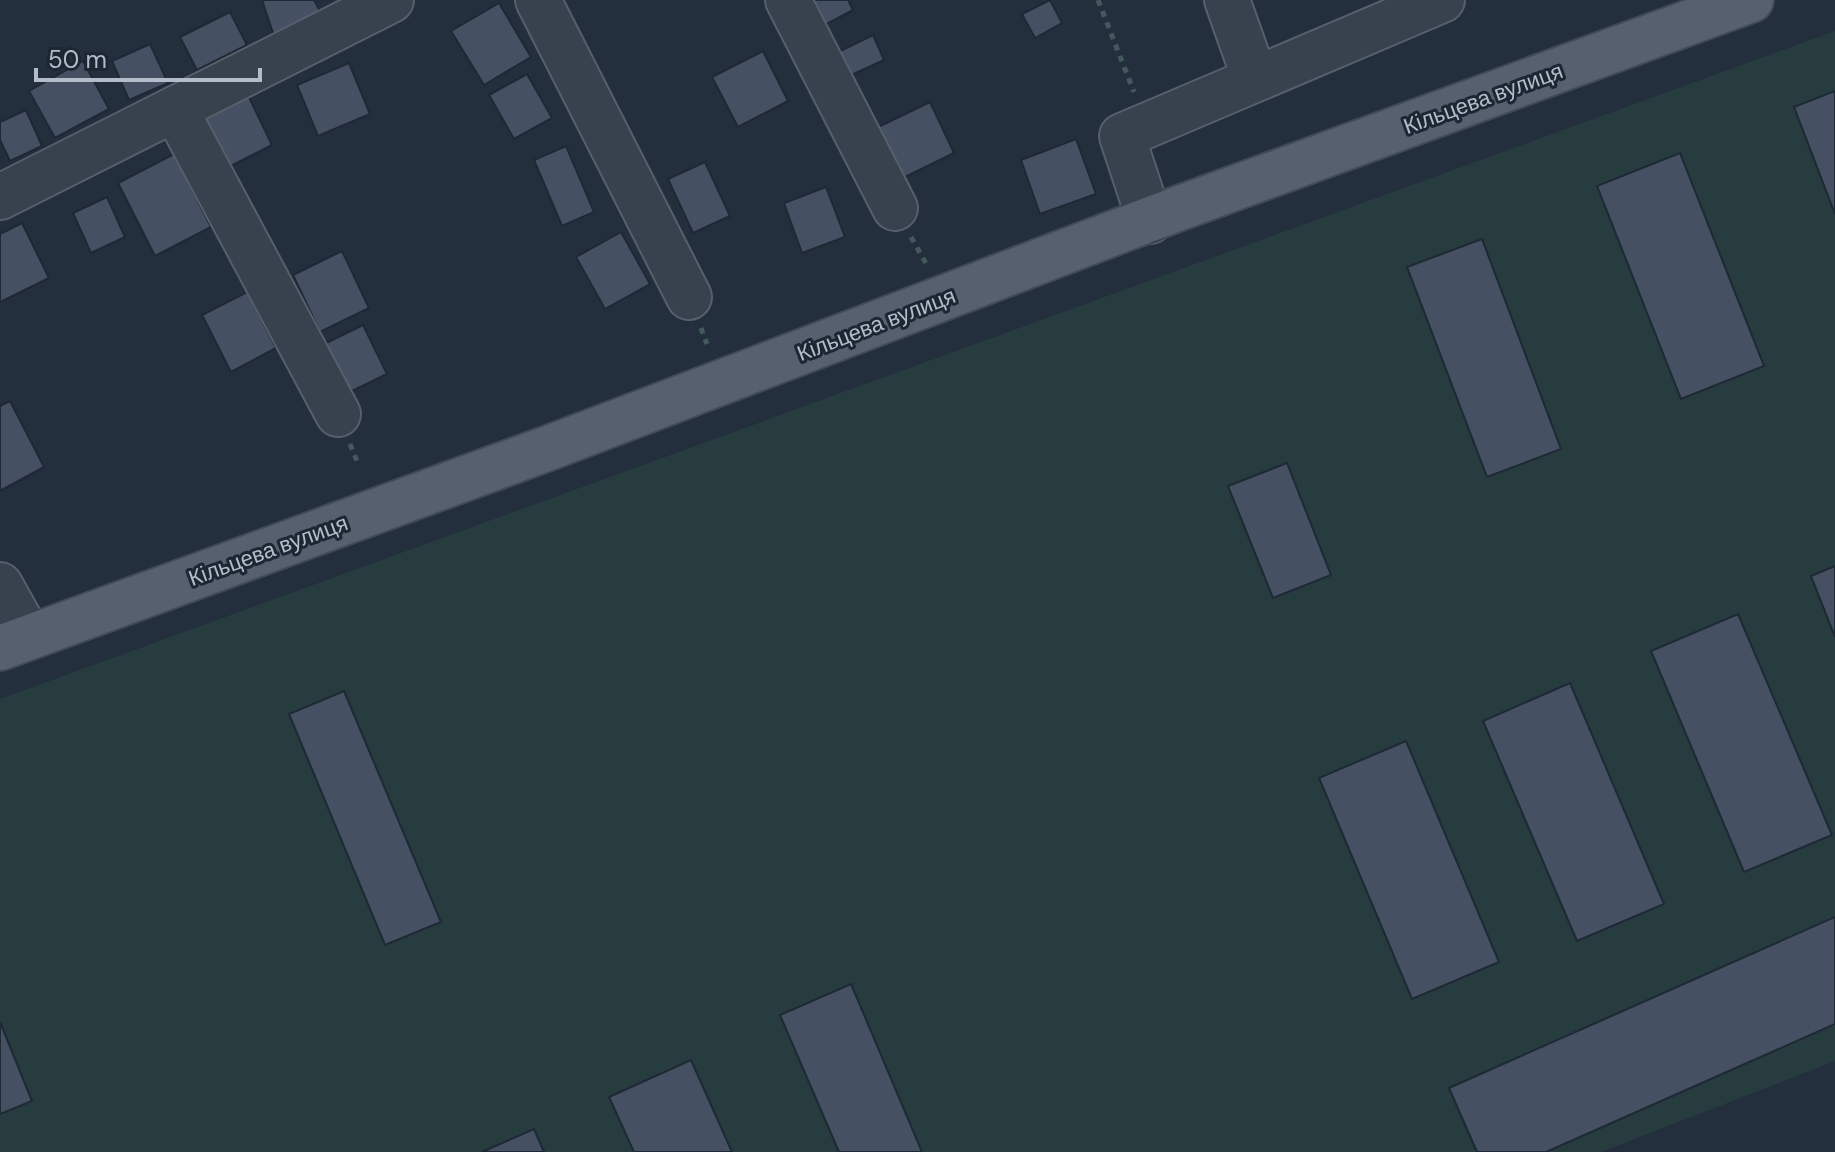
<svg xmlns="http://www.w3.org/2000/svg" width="1835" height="1152" viewBox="0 0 1835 1152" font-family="'DM Sans',sans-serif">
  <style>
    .green { fill: #263c3f }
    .building { fill: #455162; stroke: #1f2835; stroke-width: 2 }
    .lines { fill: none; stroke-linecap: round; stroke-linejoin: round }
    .minor-casing { stroke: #565f6c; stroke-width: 48 }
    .major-casing { stroke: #414a57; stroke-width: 48 }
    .path { stroke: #44595c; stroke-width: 5; stroke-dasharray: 6 6; stroke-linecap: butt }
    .minor { stroke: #38414e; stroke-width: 44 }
    .major { stroke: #56606e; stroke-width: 44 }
    .labels { text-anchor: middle; stroke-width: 6; stroke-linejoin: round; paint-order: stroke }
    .street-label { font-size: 22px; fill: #b4bcc9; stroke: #1d2633 }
  </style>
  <rect width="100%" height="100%" fill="#242f3e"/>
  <polygon class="green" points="1835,31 1835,1061 1601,1152 0,1152 0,699"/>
  <g class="building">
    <polygon points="262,0 314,0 320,11 274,36"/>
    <polygon points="808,0 848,0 853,10 823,26"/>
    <polygon points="1050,0 1062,23 1035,38 1022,14"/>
    <polygon points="499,3 531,57 484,85 451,31"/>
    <polygon points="230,12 247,45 197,70 180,37"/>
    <polygon points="873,35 884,60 847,77 836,53"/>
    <polygon points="150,44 168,83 129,100 112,61"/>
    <polygon points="763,51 788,101 738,127 712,77"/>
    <polygon points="83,61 109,109 55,138 29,91"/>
    <polygon points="349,63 370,114 318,136 297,85"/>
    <polygon points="527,74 552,118 514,139 489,95"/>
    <polygon points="246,91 272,145 227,168 200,114"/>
    <polygon points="1835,91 1835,214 1794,107"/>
    <polygon points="930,102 954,153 897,181 872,130"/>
    <polygon points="26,110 42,146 10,161 0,140 0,122"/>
    <polygon points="1076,139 1096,194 1040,214 1021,160"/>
    <polygon points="566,146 594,212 562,226 534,160"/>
    <polygon points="1680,153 1764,366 1681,399 1597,186"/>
    <polygon points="174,154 211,227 155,256 118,183"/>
    <polygon points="705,162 730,216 693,233 668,179"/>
    <polygon points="826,187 845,237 802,253 784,203"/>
    <polygon points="107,197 125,237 91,253 73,213"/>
    <polygon points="22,223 49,278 0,302 0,234"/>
    <polygon points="621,232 650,284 605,309 576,257"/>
    <polygon points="1482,239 1561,449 1487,477 1407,267"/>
    <polygon points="342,251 369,308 320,332 293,275"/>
    <polygon points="247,292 276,348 231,372 202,315"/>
    <polygon points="363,325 387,374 348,393 324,344"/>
    <polygon points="10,401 44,467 0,491 0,406"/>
    <polygon points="1287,463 1331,575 1273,598 1228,486"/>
    <polygon points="1835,566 1835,637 1811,576"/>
    <polygon points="1738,614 1832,835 1744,872 1651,651"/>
    <polygon points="1570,683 1664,904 1577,941 1483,721"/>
    <polygon points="344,691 441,922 385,945 289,714"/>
    <polygon points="1406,741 1499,962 1412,999 1319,778"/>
    <polygon points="1835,917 1835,1024 1546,1152 1477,1152 1449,1088"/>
    <polygon points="851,984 922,1152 839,1152 780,1015"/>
    <polygon points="0,1022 32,1101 0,1114"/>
    <polygon points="691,1060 732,1152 634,1152 609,1097"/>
    <polygon points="534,1129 544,1152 482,1152"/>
  </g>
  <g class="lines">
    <defs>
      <g id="minor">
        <polyline points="538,0 689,297"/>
        <polyline points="788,0 895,208"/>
        <polyline points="1227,0 1255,79"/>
        <polyline points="175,109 338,414"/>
        <polyline points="0,197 391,0"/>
        <polyline points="1150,221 1122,136 1442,0"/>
        <polyline points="0,585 29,637"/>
      </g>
      <polyline id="major" points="0,648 546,449 1177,209 1751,0"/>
    </defs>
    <use href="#minor" class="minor-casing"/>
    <use href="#major" class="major-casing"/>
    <g class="path">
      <polyline points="1098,0 1134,92"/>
      <polyline points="911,237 928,267"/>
      <polyline points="701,328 707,344"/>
      <polyline points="350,444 359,466"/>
    </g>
    <use href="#minor" class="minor"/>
    <use href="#major" class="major"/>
  </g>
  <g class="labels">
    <g class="street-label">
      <text transform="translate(1483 98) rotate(-20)" y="8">Кільцева вулиця</text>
      <text transform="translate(876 324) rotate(-21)" y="8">Кільцева вулиця</text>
      <text transform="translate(268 550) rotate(-20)" y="8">Кільцева вулиця</text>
    </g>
  </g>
  <path d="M36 68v12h224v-12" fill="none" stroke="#b4bcc9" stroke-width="4"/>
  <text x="48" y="68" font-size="24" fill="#b4bcc9" stroke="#1d2633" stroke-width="6" paint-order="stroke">50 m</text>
</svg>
